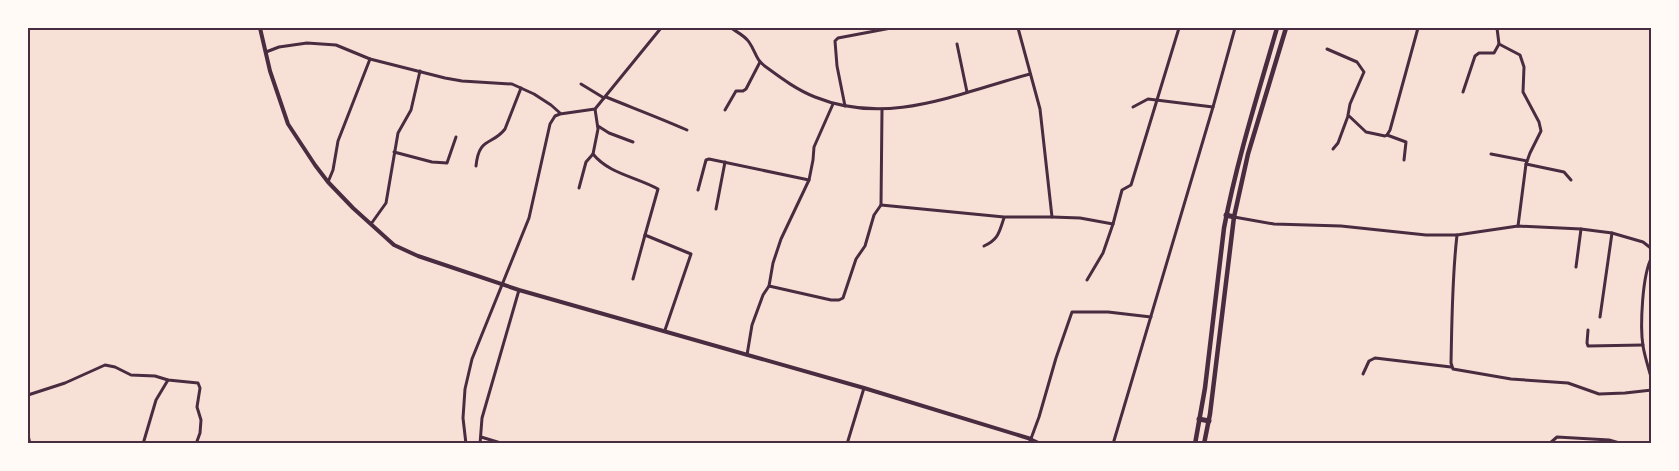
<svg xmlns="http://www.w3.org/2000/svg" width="1679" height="471" viewBox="0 0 1679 471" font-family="'DM Sans',sans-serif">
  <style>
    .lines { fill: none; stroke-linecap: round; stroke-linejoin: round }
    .minor { stroke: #4a2c40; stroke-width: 3 }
    .tertiary { stroke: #4a2c40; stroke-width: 4 }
    .secondary { stroke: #4a2c40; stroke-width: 4.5 }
    .primary { stroke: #4a2c40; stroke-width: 5 }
    .neatline { fill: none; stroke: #4a2c40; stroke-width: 2 }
  </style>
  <rect width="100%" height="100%" fill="#f7e1d7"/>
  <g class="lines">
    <g class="minor">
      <path d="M731 28C737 32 745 36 749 42 756 52 755 59 766 67 781 78 797 90 815 97 889 127 958 93 1030 74"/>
      <polyline points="1018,28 1040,109 1052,217"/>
      <polyline points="1497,28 1499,44 1520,55 1524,67 1523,92 1539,122 1541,131 1530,153 1526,164 1518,226"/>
      <polyline points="957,44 967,92"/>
      <polyline points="1327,49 1357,62 1364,72 1350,104 1348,115 1366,132 1385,136 1387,135 1390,130 1418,28"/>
      <polyline points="266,52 279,47 307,43 336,45 370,59 445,78 462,81 512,84 534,94 551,105 560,113"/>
      <polyline points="581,84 604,98"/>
      <polyline points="1463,92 1475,56 1479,53 1494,53 1499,44"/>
      <path d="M606 97C633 108 660 118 687 130"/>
      <polyline points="845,106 837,66 835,41 838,38 891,28"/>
      <polyline points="1133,107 1148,99 1213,107"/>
      <path d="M595 109 598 129 593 154C609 174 637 177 658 189L645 235 691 254 665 330"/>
      <polyline points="725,110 736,91 743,91 746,89 760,62"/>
      <polyline points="598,126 609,133 633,142"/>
      <polyline points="1387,135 1406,142 1404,160"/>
      <polyline points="1333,149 1338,143 1348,116"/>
      <polyline points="394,152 432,162 447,163 456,137"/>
      <polyline points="1491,154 1527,161"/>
      <polyline points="1526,164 1564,172 1571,180"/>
      <path d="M476 166C479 136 492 146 505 129L521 88"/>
      <polyline points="328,182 333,170 338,141 370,59"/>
      <polyline points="579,188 586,162 593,154"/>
      <polyline points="698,190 706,160 709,159 809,180"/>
      <polyline points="881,205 1004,217 1052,217 1080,218 1113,224 1122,190 1131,185 1179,28"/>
      <polyline points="716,209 725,162"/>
      <polyline points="1234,217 1274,224 1341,226 1426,235 1457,235 1518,226 1581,229 1612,233 1643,242 1652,249"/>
      <polyline points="371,224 386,203 398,133 411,110 420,71"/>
      <path d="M1457 235C1452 278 1452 320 1451 363L1453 369 1511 379 1568 383 1599 394 1625 393 1652 390"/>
      <path d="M984 246C999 239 999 232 1004 218"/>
      <path d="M1652 257C1642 274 1640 327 1643 346 1645 358 1649 369 1652 381"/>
      <polyline points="1576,267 1581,229"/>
      <polyline points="633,279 645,235"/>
      <polyline points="1087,280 1103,253 1113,224"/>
      <polyline points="769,286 831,300 839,300 843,298 856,259 865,246 874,215 881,205 882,110"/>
      <polyline points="1600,317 1612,233"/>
      <polyline points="1588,330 1587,343 1588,346 1643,345"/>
      <polyline points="747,355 752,325 763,295 769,286 773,263 781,239 809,180 813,160 814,147 833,104"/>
      <polyline points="1363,374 1369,361 1375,358 1451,367"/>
      <polyline points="28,395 65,383 105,365 115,367 131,375 155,376 168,380 198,383 200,388 197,407 201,420 200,433 196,444"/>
      <polyline points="28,435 30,444"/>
      <polyline points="481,437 504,444"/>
      <polyline points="1031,439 1042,444"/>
      <polyline points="143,444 156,400 168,380"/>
      <polyline points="466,444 463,418 465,389 472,359 529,218 550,124 555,116 560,114 595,109 661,28"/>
      <polyline points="480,444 482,418 519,290"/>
      <polyline points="847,444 864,388"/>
      <polyline points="1029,444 1039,417 1056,358 1072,312 1108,312 1151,317"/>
      <polyline points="1113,444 1213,107 1235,28"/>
      <polyline points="1549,444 1557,437 1609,440 1623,444"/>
    </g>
    <polyline class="tertiary" points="260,28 270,71 288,124 315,165 328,182 353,208 394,245 418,256 519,290 864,388 1031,439"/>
    <g class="secondary">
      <path d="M1195 444 1205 388 1224 228C1237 160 1258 94 1277 28"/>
      <polyline points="1204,444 1210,414 1234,217 1248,154 1286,28"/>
    </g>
    <g class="primary">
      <polyline points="1226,215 1234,217"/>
      <polyline points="1199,419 1209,421"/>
    </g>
  </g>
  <rect width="1679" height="471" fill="none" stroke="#fffaf5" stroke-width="58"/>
  <rect x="29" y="29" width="1621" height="413" class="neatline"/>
</svg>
